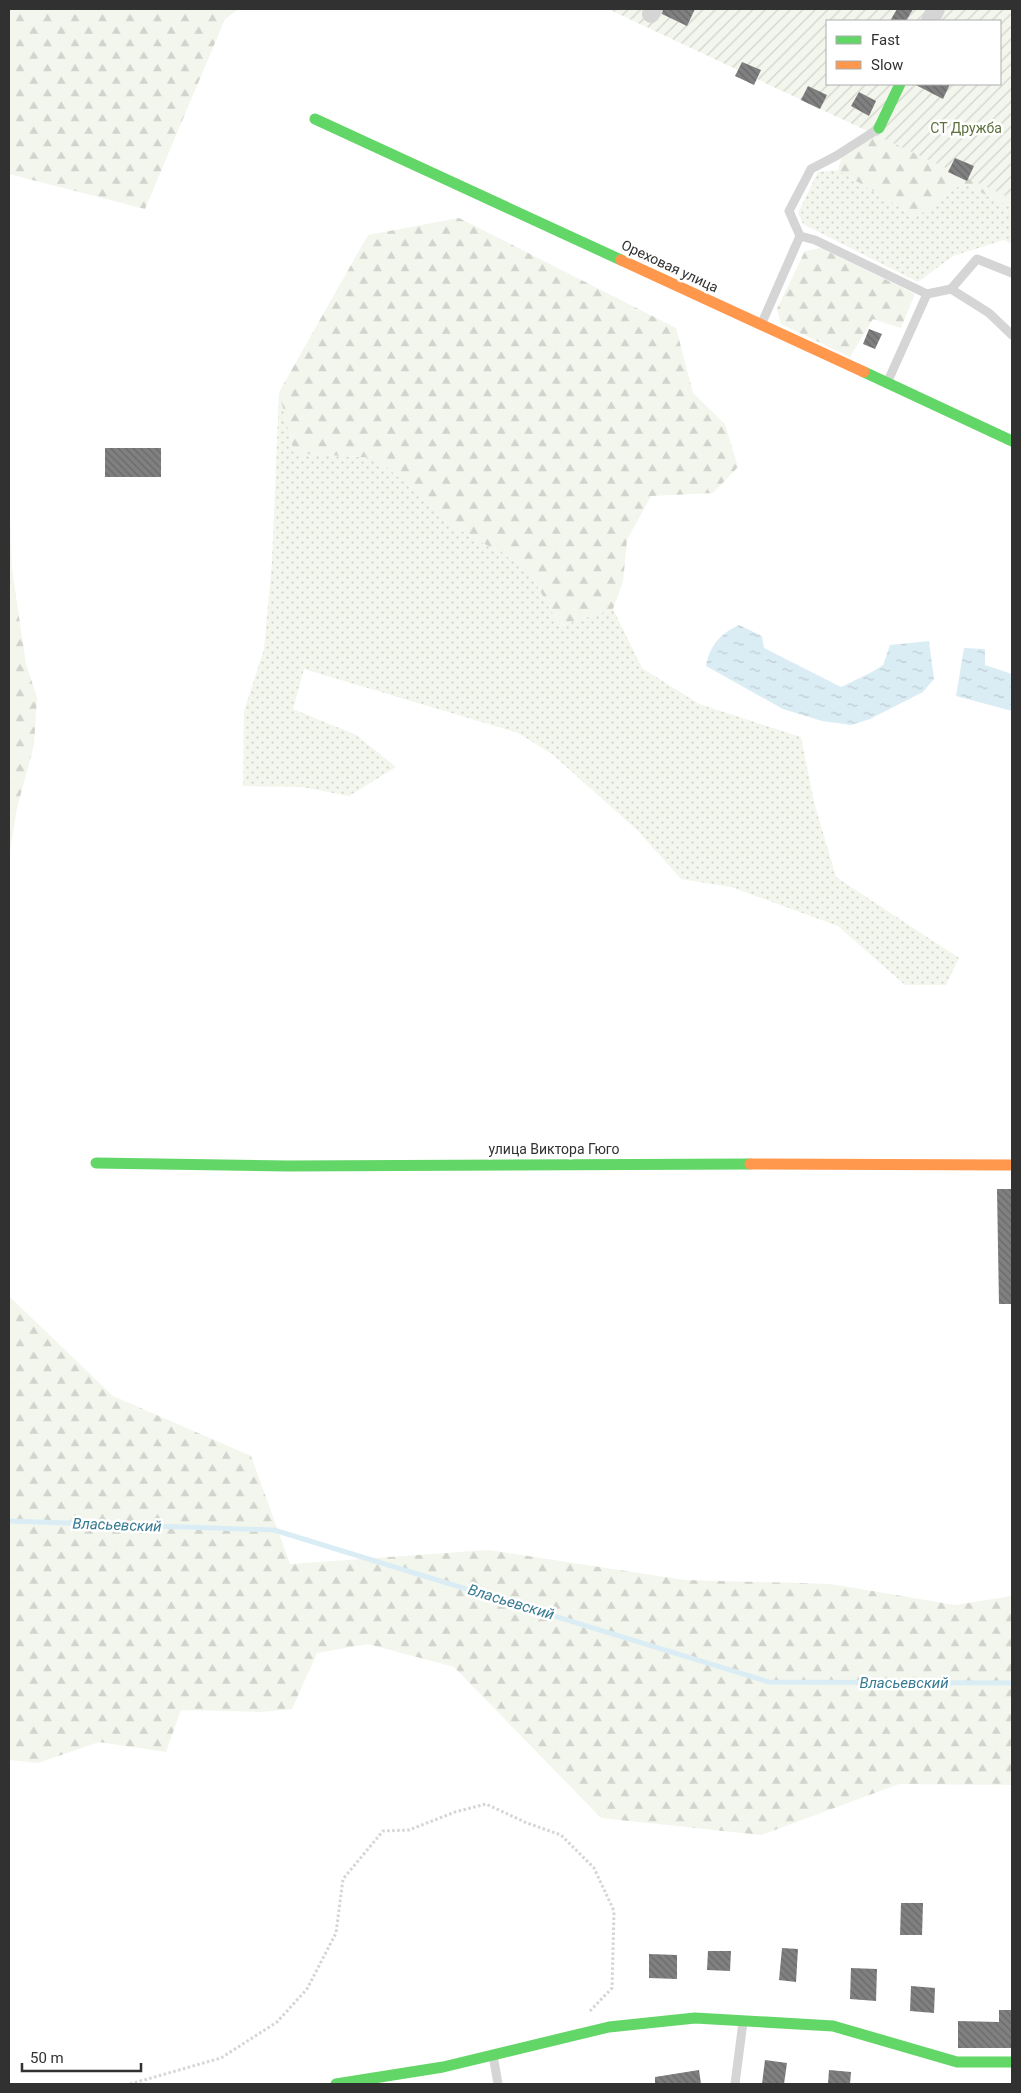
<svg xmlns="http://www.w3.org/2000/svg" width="1021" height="2093" viewBox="0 0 1021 2093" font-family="Roboto,sans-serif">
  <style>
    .grass { fill: url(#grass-dots) }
    .forest { fill: url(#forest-firs) }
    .garden { fill: url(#garden-furrows); fill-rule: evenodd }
    .water { fill: url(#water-ripples) }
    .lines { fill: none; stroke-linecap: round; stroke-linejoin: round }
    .stream { stroke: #dbedf4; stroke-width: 5 }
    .building { fill: url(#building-back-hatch) }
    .path { stroke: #d5d5d5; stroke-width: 3; stroke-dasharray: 2.5 2.5; stroke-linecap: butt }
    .lane { stroke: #d5d5d5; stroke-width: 9 }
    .street { stroke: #d5d5d5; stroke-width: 18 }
    .fast { stroke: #63d668; stroke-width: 11 }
    .slow { stroke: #ff974d; stroke-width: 11 }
    .labels { text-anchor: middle; stroke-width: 5; stroke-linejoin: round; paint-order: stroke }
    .park-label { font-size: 14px; fill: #5b703b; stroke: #fff }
    .street-label { font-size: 14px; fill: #313131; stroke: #fff }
    .water-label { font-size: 15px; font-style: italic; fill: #377a92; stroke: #fff }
  </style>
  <defs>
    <pattern id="grass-dots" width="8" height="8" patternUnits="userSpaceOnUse" patternTransform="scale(1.25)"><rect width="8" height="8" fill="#f3f6ed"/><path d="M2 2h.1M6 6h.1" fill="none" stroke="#d1d3cc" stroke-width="1.8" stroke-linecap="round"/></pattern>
    <pattern id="forest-firs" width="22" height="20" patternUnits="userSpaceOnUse" patternTransform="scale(1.25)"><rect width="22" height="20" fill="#f3f6ed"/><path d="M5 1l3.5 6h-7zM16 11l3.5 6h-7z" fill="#d1d3cc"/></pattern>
    <pattern id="garden-furrows" width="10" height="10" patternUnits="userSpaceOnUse" patternTransform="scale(1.25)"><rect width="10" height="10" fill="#f3f6ed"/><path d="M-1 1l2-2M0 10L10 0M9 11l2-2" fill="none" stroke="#d1d3cc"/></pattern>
    <pattern id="water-ripples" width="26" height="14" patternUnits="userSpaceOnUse" patternTransform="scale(1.25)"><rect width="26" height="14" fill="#dbedf4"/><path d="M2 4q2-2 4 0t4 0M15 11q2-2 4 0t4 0" fill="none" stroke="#bcccd2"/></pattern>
    <pattern id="building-back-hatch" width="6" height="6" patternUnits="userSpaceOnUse" patternTransform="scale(1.25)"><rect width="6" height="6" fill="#808080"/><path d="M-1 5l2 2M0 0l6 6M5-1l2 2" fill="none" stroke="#696969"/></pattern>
  </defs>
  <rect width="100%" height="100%" fill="#fff"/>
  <g class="grass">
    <polygon points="838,170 916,217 963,183 1012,208 1012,244 1004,240 953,256 918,282 803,224 798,213 818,172"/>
    <polygon points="279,392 294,453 375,458 406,483 446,522 527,568 560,626 613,609 642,668 699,704 801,737 814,802 836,877 959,958 946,985 905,985 838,926 731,887 681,879 637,830 552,754 518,733 304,669 293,709 356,735 396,767 349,796 302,787 243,786 244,711 264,649 272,562"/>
  </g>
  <g class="forest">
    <polygon points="9,9 239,9 225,19 145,209 9,174"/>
    <polygon points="899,120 1012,155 1012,208 963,183 916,217 838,170 842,156"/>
    <polygon points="459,218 676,328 693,393 725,424 738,467 713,493 651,496 627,540 623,582 613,609 560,626 527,568 446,522 406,483 375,458 294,453 279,392 368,235"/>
    <polygon points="821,248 915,294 901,328 873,319 850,357 781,324 777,309 805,251"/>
    <polygon points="9,495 12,569 26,664 37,697 34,745 17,808 9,857"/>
    <polygon points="9,1296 113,1396 251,1456 290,1564 489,1550 685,1580 831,1584 955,1605 1012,1596 1012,1785 899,1784 761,1835 601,1818 454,1667 368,1644 317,1653 292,1709 262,1712 181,1710 166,1752 99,1742 38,1763 9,1760"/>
  </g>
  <path class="garden" d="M608 9H1012V199ZM827 21H1000V84H827Z"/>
  <g class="water">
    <path d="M739 625 762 636 764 648 841 687 872 672 883 665 890 645 929 641 934 679 923 692 870 719 851 725 822 721 783 709 706 666C710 645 720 634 739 625Z"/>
    <polygon points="964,648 985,649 985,665 1012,674 1012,711 956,696"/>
  </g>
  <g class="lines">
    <polyline class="stream" points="9,1521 274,1530 769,1682 1012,1683"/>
  </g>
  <g class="building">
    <polygon points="663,9 695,9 687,26 662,14"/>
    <polygon points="897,9 913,9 906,21 890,21"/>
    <polygon points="742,62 761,70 754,85 735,76"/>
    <polygon points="914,84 950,84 943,99"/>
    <polygon points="808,86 827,95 820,109 801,100"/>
    <polygon points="859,92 876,101 869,116 851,106"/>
    <polygon points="955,158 974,166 967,181 948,172"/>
    <polygon points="869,329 882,334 875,349 863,344"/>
    <rect x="105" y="448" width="56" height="29"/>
    <polygon points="997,1189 1012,1189 1012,1304 999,1304"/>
    <polygon points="901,1903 923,1903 922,1935 900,1935"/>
    <polygon points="782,1948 798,1949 796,1982 779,1980"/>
    <polygon points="708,1951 731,1951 730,1971 707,1970"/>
    <polygon points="649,1954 677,1955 677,1979 649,1978"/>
    <polygon points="851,1968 877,1969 876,2001 850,1999"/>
    <polygon points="911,1986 935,1988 934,2013 910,2011"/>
    <polygon points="999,2010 1012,2010 1012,2048 958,2048 958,2021 999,2022"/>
    <polygon points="765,2060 787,2063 784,2084 762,2084"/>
    <polygon points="699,2070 701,2084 655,2084 655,2077"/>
    <polygon points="829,2070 851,2072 850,2084 828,2084"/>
  </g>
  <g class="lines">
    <polyline class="path" points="130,2084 221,2058 277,2022 307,1989 336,1933 343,1879 383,1831 409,1830 455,1812 486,1804 527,1823 561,1835 594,1868 614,1911 612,1988 590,2011"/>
    <g class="lane">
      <polyline points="800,236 815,240 927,294 887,383"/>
      <polyline points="951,289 977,259 1012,273"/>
      <polyline points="927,294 951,289 989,313 1012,335"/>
      <polyline points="761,325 800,236 789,211 811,169 836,156 878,129"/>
      <polyline points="493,2055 498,2084"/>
      <polyline points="735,2084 743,2022"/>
    </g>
    <g class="street">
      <polyline points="651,14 653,9"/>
      <polyline points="930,21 936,9"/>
    </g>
    <g class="fast">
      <polyline points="315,119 621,260"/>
      <polyline points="879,128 900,84"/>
      <polyline points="864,372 1012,441"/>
      <polyline points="96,1163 288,1166 750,1164"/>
      <polyline points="336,2084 443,2067 609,2027 695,2018 833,2026 957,2062 1012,2062"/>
    </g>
    <g class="slow">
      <polyline points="621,260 864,372"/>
      <polyline points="750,1164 1012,1165"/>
    </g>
  </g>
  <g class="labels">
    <g class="park-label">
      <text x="966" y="133">СТ Дружба</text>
    </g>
    <g class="street-label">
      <text transform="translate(670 266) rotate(25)" y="5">Ореховая улица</text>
      <text x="554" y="1154">улица Виктора Гюго</text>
    </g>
    <g class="water-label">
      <text transform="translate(117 1525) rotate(2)" y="5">Власьевский</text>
      <text transform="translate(511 1602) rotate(17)" y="5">Власьевский</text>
      <text x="904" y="1688">Власьевский</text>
    </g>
  </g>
  <rect width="1021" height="2093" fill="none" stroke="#313131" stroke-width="20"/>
  <rect x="826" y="20" width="175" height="65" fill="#ffffff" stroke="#adadad"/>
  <rect x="836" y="36" width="25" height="8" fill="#63d668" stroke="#adadad"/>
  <text x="871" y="45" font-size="15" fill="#313131">Fast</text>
  <rect x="836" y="61" width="25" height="8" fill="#ff974d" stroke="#adadad"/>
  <text x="871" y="70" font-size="15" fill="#313131">Slow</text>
  <path d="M22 2063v8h119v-8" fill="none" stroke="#313131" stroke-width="2.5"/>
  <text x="30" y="2063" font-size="15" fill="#313131" stroke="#ffffff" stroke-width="4" paint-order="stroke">50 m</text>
</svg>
